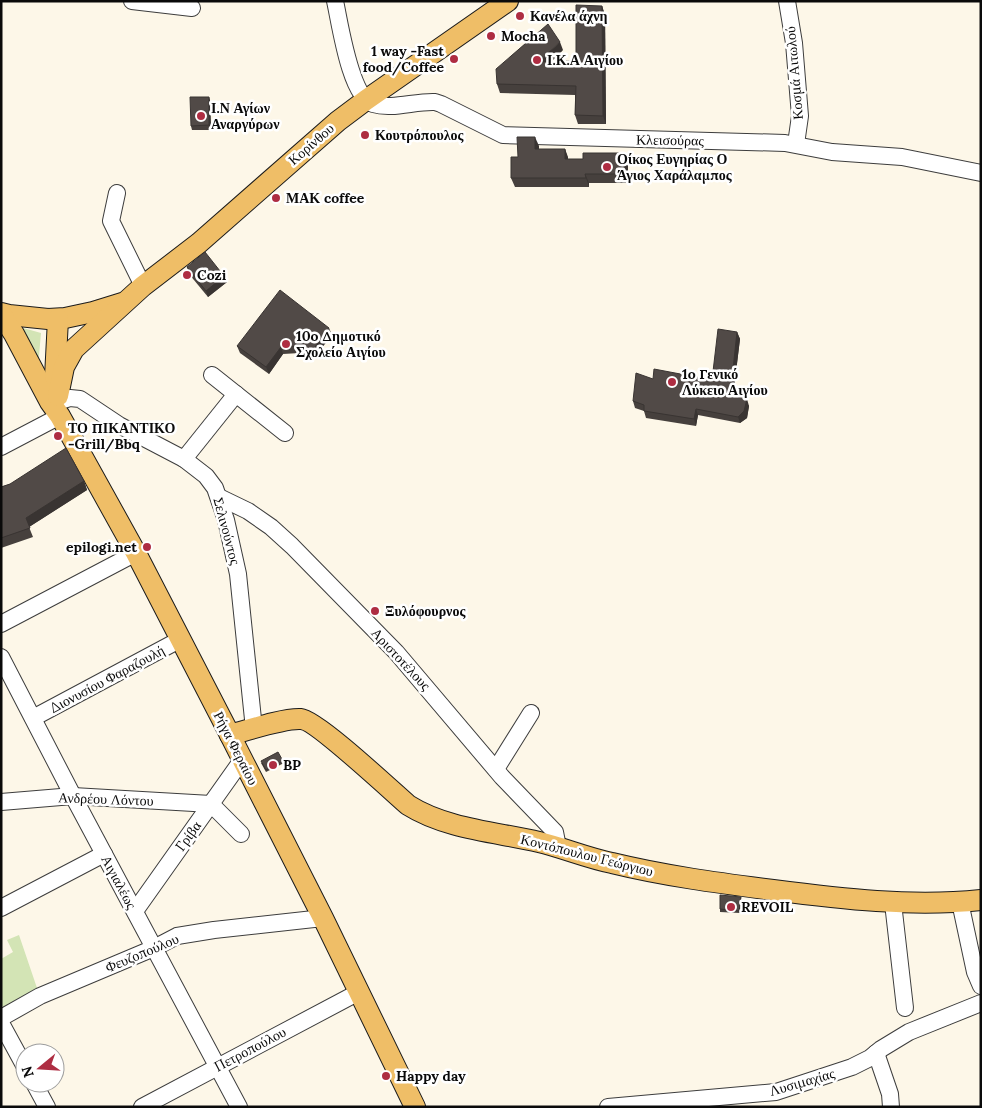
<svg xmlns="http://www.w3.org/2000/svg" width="982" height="1108" viewBox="0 0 982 1108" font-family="Lora,serif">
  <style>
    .green { fill: #d3e4b5 }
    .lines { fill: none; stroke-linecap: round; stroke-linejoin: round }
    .minor-casing { stroke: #3d3d3d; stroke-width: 18 }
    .major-casing { stroke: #1b1b1b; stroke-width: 22 }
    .minor { stroke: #fff; stroke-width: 16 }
    .major { stroke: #efbe67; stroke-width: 20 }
    .wall { fill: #46403d }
    .shaded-wall { fill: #393432 }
    .building { fill: #514a47; stroke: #393432 }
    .poi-dot { fill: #ae2d42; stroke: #fff; stroke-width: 2 }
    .labels { text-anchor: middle; stroke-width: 5; stroke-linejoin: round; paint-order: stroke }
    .poi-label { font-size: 14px; font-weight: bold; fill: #0a0a0a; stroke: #fff; text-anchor: start }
    .street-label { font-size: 14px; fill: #0a0a0a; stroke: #fff }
  </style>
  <rect width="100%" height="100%" fill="#fdf7e8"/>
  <g class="green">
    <polygon points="16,326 41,333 38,367"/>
    <polygon points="19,935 37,988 3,1008 1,1004 1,959 13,952 7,940"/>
  </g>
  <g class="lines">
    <defs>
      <g id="minor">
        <polyline points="132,1 192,8"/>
        <path d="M335 1C340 23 350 97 373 104 392 110 415 101 435 102L441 104 503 135 785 143 832 152 902 157 981 173"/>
        <polyline points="787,1 794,43 800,116 796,144"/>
        <polyline points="117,193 111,221 143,286"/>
        <polyline points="212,375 285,433"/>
        <polyline points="58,402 70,398 80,399 119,425 184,459 206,476 215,488 226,520 238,574 254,729"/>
        <polyline points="1,447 60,416"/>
        <polyline points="184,459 236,394"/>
        <polyline points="219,497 248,511 271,527 292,546 396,652 502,777 555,832 558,847"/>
        <polyline points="1,624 136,553"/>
        <polyline points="1,657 73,796 239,1107"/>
        <polyline points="33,718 181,639"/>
        <polyline points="496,769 531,713"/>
        <polyline points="1,802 73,796 211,804 241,834"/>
        <polyline points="960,902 975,972 981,986"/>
        <polyline points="893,903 905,1008"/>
        <polyline points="1,908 104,854"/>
        <polyline points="135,911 242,760"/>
        <polyline points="1,1018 40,996 154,948 177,936 214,930 323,918"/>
        <polyline points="1,1023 25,1067"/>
        <polyline points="876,1053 890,1094 891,1107"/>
        <polyline points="34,1083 47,1107"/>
        <polyline points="142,1107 359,992"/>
        <polyline points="608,1107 776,1092 852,1067 870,1058 881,1049 909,1032 981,1003"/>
      </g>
      <g id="major">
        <polyline points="1,313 9,315 48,319 65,318 93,312 122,303"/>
        <polyline points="1,314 14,334 50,402 60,416 136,553 230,735 323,918 415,1107"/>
        <polyline points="55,377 58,319"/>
        <polyline points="58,396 64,367 74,349 143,286 199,243 338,121 366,100 508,1"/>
        <path d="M230 735C248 730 284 718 301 719 316 720 392 791 408 805 446 829 496 832 539 842 564 848 587 858 612 863 665 876 719 883 773 890 842 899 911 907 981 900"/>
      </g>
    </defs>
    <use href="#minor" class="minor-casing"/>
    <use href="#major" class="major-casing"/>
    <use href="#minor" class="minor"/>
    <use href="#major" class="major"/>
  </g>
  <g class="wall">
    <polygon points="602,6 605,15 606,124 578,124 575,115 575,95 500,93 497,84 563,50 551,62 576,64"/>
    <polygon points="209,97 210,101 211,130 192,130 191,126"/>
    <polygon points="539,146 539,149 565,149 568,159 583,159 625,153 628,162 628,183 589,183 589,187 515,187 511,178 518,157"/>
    <polygon points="187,267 224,276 227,282 208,297 189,274"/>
    <polygon points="737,332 740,339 734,389 749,406 747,418 740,423 698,415 696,426 646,418 644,411 635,408 633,401 653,379 712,380"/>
    <polygon points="332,335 311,361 300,353 283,354 269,374 240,353 237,346"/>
    <polygon points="84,481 87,490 29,527 33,537 1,548 1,487 10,484"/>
    <polygon points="283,761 284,763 266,772 261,763"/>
    <polygon points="741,897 741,899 740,913 720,912 720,909"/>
  </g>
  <g class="shaded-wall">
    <polygon points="602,6 605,15 606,124 603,116"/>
    <polygon points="560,42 563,50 541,71 538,62"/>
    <polygon points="209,97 210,101 211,130 209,125"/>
    <polygon points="535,137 539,146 539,158 535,149"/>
    <polygon points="565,149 568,157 568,168 565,159"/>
    <polygon points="625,153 628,162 628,183 625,174"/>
    <polygon points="585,174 589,183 589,187 586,178"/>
    <polygon points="224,276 227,282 208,297 206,291"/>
    <polygon points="329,328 332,335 311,361 309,355"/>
    <polygon points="737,332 740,339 733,395 731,388"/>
    <polygon points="281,347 283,354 269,374 266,367"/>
    <polygon points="747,399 749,406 747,418 740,423 738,417"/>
    <polygon points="696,409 698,415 696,426 694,419"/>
    <polygon points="84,481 87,490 29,527 26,518"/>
    <polygon points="741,897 741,899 740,913 739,911"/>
  </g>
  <g class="building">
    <polygon points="576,5 602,6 603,116 575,115 576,86 497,84 496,69 548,24 560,42 538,62 574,61 576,64"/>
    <polygon points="190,97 209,97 209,125 191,126"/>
    <polygon points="517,137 535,137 535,149 565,149 565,159 583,159 583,153 625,153 625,174 585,174 586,178 511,178 511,157 518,157"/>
    <polygon points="205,252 224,276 206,291 187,267"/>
    <polygon points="280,290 329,328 309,355 297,346 281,347 266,367 237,346"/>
    <polygon points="718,329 737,332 731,388 740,390 747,399 744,411 738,417 696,409 694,419 644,411 644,405 633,401 636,373 653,379 654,369 712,380"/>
    <polygon points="66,448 84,481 26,518 30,528 1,538 1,487 10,484"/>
    <polygon points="278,752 283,761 266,770 261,761"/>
    <polygon points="720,895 741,897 739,911 720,909"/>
  </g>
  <g class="poi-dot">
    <circle cx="520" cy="16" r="5"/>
    <circle cx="491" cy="36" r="5"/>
    <circle cx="454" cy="59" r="5"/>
    <circle cx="537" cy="60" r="5"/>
    <circle cx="201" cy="116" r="5"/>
    <circle cx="365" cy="135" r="5"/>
    <circle cx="607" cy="167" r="5"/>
    <circle cx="276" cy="198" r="5"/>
    <circle cx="187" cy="275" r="5"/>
    <circle cx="286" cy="344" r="5"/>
    <circle cx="672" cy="382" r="5"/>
    <circle cx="58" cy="436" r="5"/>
    <circle cx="147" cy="547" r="5"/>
    <circle cx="375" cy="611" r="5"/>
    <circle cx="273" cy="765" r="5"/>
    <circle cx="731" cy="907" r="5"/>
    <circle cx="386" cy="1076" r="5"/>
  </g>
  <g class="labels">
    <g class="poi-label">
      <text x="530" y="21">Κανέλα άχνη</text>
      <text x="501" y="41">Mocha</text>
      <text x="444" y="56" text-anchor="end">1 way -Fast<tspan x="444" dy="16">food/Coffee</tspan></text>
      <text x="547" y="65">Ι.Κ.Α Αιγίου</text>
      <text x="211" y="113">Ι.Ν Αγίων<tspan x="211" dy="16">Αναργύρων</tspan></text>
      <text x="375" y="140">Κουτρόπουλος</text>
      <text x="617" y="164">Οίκος Ευγηρίας Ο<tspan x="617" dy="16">Άγιος Χαράλαμπος</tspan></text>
      <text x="286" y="203">ΜΑΚ coffee</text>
      <text x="197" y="280">Cozi</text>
      <text x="296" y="341">10o Δημοτικό<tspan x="296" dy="16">Σχολείο Αιγίου</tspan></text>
      <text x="682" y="379">1o Γενικό<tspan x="682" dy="16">Λύκειο Αιγίου</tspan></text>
      <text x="68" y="433">ΤΟ ΠΙΚΑΝΤΙΚΟ<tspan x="68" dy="16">-Grill/Bbq</tspan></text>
      <text x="137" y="552" text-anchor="end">epilogi.net</text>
      <text x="385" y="616">Ξυλόφουρνος</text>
      <text x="283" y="770">BP</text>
      <text x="741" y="912">REVOIL</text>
      <text x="396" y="1081">Happy day</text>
    </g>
    <g class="street-label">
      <text transform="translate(794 73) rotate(-95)" y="5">Κοσμά Αιτωλού</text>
      <text transform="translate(670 140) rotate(1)" y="5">Κλεισούρας</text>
      <text transform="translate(311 144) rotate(-41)" y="5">Κορίνθου</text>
      <text transform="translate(227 531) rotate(75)" y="5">Σελινούντος</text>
      <text transform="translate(401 659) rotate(47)" y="5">Αριστοτέλους</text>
      <text transform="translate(107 679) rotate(-28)" y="5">Διονυσίου Φαραζουλή</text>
      <text transform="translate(236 748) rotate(63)" y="5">Ρήγα Φεραίου</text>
      <text transform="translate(106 799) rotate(2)" y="5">Ανδρέου Λόντου</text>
      <text transform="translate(188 836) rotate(-54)" y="5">Γρίβα</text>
      <text transform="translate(587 855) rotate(14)" y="5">Κοντόπουλου Γεώργιου</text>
      <text transform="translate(119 882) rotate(62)" y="5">Αιγιαλέως</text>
      <text transform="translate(142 953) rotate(-23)" y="5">Φευζοπούλου</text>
      <text transform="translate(250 1049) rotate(-28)" y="5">Πετροπούλου</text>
      <text transform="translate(802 1082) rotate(-16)" y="5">Λυσιμαχίας</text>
    </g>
  </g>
  <rect width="982" height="1108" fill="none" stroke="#0a0a0a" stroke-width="5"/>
  <g transform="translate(40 1068) rotate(252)"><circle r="24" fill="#ffffff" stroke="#9d9d9d"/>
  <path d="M0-4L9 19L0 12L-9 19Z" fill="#ae2d42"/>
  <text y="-8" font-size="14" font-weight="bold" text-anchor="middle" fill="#0a0a0a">N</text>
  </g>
</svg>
